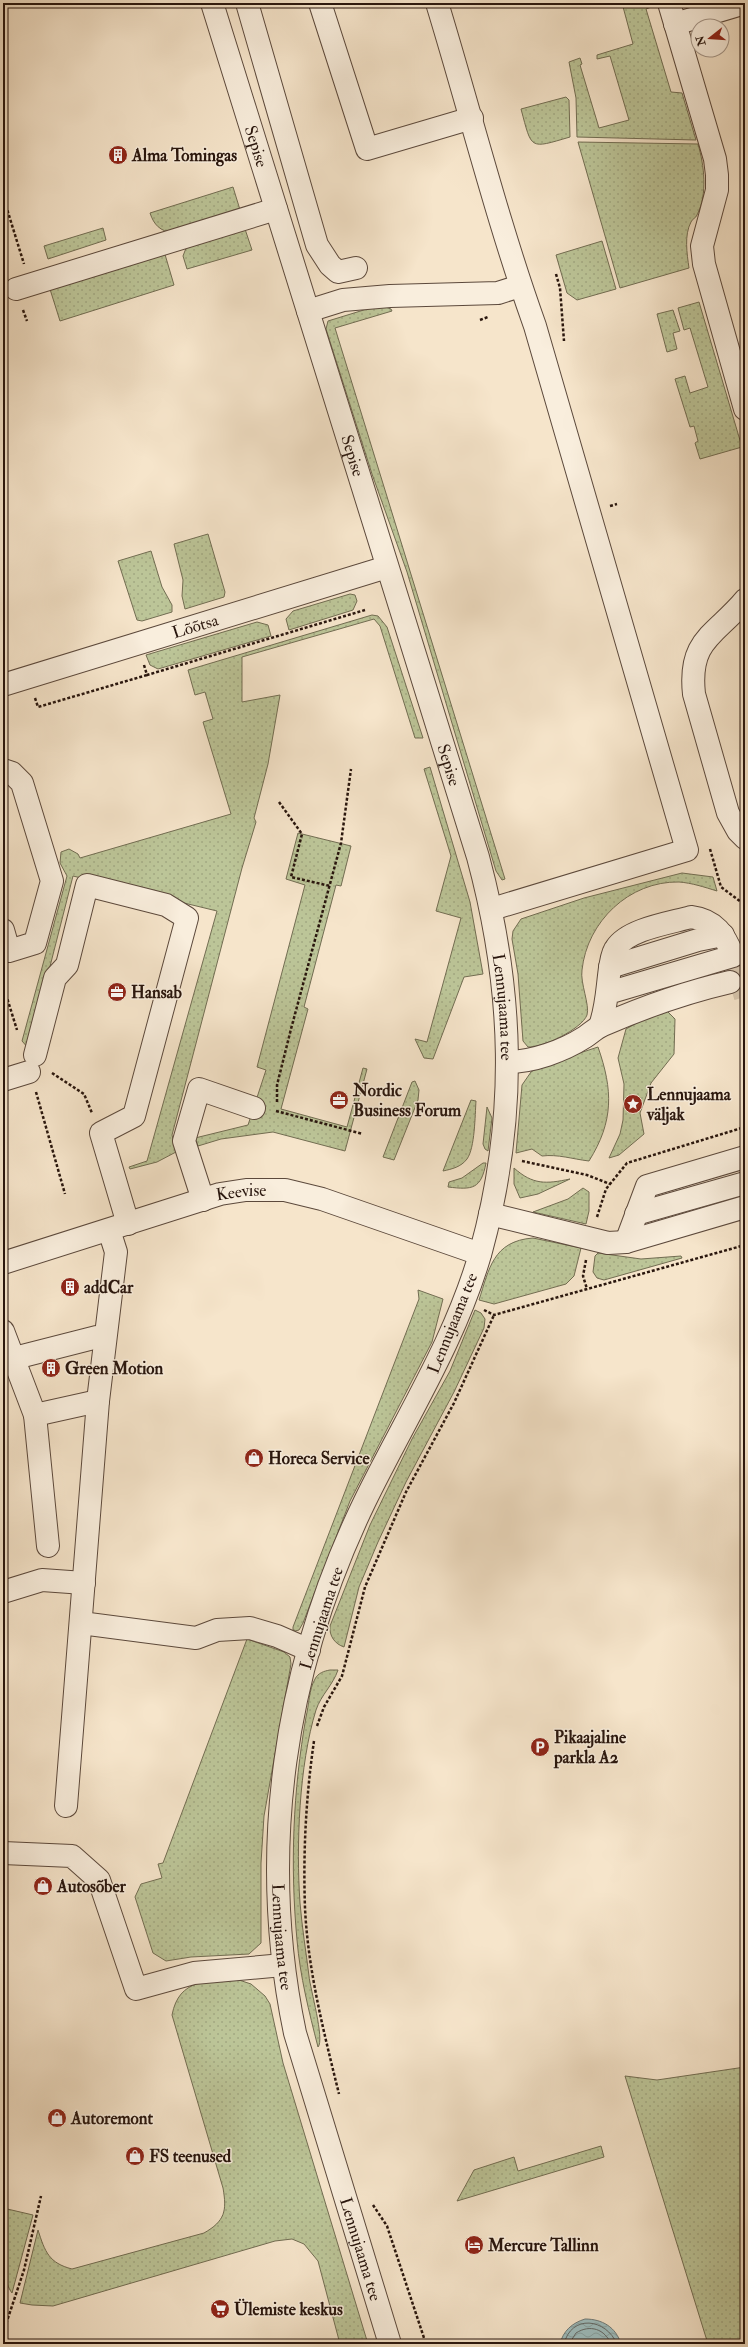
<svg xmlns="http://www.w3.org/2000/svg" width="748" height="2347" viewBox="0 0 748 2347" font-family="'IM FELL Double Pica',serif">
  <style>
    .grass { fill: url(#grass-dots); stroke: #726d52 }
    .water { fill: url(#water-waves); stroke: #6f7a77 }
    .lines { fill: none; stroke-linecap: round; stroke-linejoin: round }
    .shore { stroke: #636966; stroke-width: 1 }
    .minor-tunnel { stroke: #d7c6ae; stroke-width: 22; stroke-dasharray: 22 11; stroke-linecap: butt }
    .minor-casing { stroke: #5c493c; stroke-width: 24 }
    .path { stroke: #28150d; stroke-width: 2.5; stroke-dasharray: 3 2; stroke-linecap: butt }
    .minor { stroke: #f9eedd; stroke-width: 22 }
    .labels { text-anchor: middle; stroke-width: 3; stroke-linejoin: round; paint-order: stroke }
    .street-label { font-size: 17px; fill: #28150d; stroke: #f9eedd }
    .poi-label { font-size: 17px; font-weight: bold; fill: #28150d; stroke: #f9eedd; text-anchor: start }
  </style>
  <defs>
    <pattern id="grass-dots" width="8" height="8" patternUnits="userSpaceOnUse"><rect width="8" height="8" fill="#bcc598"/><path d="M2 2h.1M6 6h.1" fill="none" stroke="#a2a882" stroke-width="1.8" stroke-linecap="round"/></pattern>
    <pattern id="water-waves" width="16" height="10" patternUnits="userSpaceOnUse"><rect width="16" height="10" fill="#9ebdbe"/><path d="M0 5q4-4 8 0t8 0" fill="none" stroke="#88a2a2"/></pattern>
  </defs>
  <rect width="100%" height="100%" fill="#f6e5cb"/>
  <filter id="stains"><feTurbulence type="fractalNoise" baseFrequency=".005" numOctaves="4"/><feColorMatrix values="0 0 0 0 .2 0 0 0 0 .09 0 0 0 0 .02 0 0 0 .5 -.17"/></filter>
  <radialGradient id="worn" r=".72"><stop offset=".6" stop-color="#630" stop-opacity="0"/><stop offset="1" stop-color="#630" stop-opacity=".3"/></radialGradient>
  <g class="grass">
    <polygon points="622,3 655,3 654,6 646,9 671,92 682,93 696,140 577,137 576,98 569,62 580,58 582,64 580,65 599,128 629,120 610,56 597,59 597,55 633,44"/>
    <path d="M566 97 569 100 570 137C529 149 532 150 521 109Z"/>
    <path d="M578 142 698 144C704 165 708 194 697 215 696 218 692 219 691 222 684 235 687 254 689 268L620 288Z"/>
    <path d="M233 187 241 213 173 233C160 231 154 225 150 213Z"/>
    <polygon points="244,226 252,250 187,269 183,256 188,243"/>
    <polygon points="103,228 106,240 48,259 44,246"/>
    <polygon points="602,241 616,289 577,300 567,293 556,255"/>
    <polygon points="164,251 174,285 60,321 49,286"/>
    <polygon points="699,302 742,447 700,459 695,443 698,441 694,426 690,427 675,379 685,376 690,393 708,387 690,328 684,330 678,308"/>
    <polygon points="380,305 391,309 392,311 335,328 505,879 502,880 496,871 407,572 372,474 326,329 328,321"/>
    <polygon points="673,310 680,331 673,333 677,349 667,352 657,314"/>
    <polygon points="208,534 225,592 224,597 185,609 182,596 183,580 174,544"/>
    <polygon points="151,551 162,587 172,605 172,612 142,621 137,620 118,561"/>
    <polygon points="350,594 355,595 357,601 353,610 289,630 286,619 293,611"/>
    <polygon points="372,615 378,616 387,627 423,738 415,738 380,626 374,619 242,657 242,702 280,695 268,764 254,818 256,822 242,868 172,1135 176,1152 157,1162 130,1169 129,1167 147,1161 217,911 73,876 29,1049 22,1041 67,876 60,863 61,852 69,849 78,854 80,858 231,814 203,722 213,719 205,692 195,695 188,670"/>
    <polygon points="257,622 268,625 271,636 158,669 150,665 146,655"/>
    <polygon points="430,767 470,902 483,974 464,977 433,1059 424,1058 415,1039 427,1042 461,918 436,911 451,856 424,769"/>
    <polygon points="298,833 351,846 341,886 336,885 304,1007 308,1009 281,1109 347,1127 363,1068 367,1069 345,1151 273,1132 221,1139 198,1146 195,1138 248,1125 266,1070 257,1067 305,885 286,879"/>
    <path d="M682 873 713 877 717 891C704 887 692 883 679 882 629 881 587 922 582 970 580 983 590 1005 587 1015 582 1029 542 1048 528 1047L523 1041 518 974 512 939 513 931 521 919 584 898Z"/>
    <polygon points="664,1008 675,1019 674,1054 651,1083 640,1113 644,1134 619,1155 609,1158 620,1134 623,1120 624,1084 618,1058 626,1029"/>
    <path d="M598 1047C613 1090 614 1121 589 1161 572 1159 558 1154 542 1156L532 1149 516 1153 522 1085 531 1072 540 1066Z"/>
    <polygon points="415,1081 419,1090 418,1100 394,1160 383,1157 412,1082"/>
    <path d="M471 1100 476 1101C475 1115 475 1148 467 1159 461 1167 452 1169 443 1171Z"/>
    <polygon points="487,1107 492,1118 488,1151 485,1149 483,1144"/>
    <path d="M483 1163H486C481 1189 473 1190 448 1187L449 1182 462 1178Z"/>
    <path d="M514 1168C533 1185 546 1184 570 1179L538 1194 520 1198 514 1184Z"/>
    <polygon points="583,1188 589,1192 589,1211 586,1224 533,1212 568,1199"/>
    <path d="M533 1238 581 1248 574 1276 566 1284 494 1304 479 1300C489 1269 493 1241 533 1238Z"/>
    <polygon points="598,1253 641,1259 681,1256 682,1258 604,1280 597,1278 593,1272 595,1256"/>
    <polygon points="418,1290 443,1299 432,1342 350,1501 303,1623 299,1630 295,1631 293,1630 293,1627 419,1299"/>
    <path d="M475 1310 481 1313 485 1319 484 1328 454 1392 406 1482 378 1542 359 1587 344 1647C335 1644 329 1636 330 1626L370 1525 412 1439 450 1371Z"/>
    <polygon points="247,1639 284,1652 290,1657 291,1664 264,1816 261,1863 261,1943 249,1954 191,1957 166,1961 153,1953 135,1897 141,1884 162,1878 158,1864 163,1863"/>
    <path d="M330 1670H338C333 1685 321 1695 316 1710 299 1765 296 1846 300 1903 302 1927 306 1952 309 1976 310 1988 325 2040 318 2047 309 2012 300 1976 297 1940 290 1865 293 1791 306 1717 309 1705 309 1689 315 1679 318 1673 324 1671 330 1670Z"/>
    <path d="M239 1980 251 1984 265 1996 270 2004 283 2063 368 2344H340L318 2261 304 2244 292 2239 275 2241 53 2306 32 2305 20 2303 38 2230C45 2252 49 2263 72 2269L204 2233C225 2221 227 2211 223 2188L172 2015C179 1978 208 1981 239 1980Z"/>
    <polygon points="745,2067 745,2344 708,2344 625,2076 657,2080"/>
    <polygon points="601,2146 604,2157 457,2201 474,2170 514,2157 518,2171"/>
    <path d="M3 2208 33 2215 12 2293C0 2279 3 2228 3 2208Z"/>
  </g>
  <path class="water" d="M585 2319C602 2319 616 2327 621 2344H560C563 2331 572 2323 585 2319Z"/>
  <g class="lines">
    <g class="shore">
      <path d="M564 2344C571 2314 606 2318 617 2344"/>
      <path d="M569 2344 576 2333C590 2324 605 2329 611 2344"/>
    </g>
    <polyline class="minor-tunnel" points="733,956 745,997"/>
    <defs>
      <g id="minor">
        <path id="s1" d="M212 3 478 857C514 991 518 1116 481 1251 456 1340 405 1419 365 1501 284 1668 257 1851 295 2033L390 2344"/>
        <polyline points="247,3 317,245 330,265 338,272 356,268"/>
        <polyline points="320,3 367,149 472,118"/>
        <path d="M437 3C470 111 497 220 535 326L687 850 492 909"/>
        <polyline points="669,3 715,159 717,175 717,190 702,246 704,264 745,409"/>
        <polyline points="675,24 745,3"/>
        <polyline points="16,289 276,209"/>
        <polyline points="308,311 343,300 390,296 498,293 520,286"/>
        <path d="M745 600C716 635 688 639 694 694L728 813 738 831 745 838"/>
        <path id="s2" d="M3 685 387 567"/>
        <polyline points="3,770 12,773 22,783 52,881 35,943 9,951 3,930"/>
        <polyline points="610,967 698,940 723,935"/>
        <path d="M600 1026C607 1006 607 989 610 968 611 963 612 952 616 948 628 929 670 923 691 917 715 920 725 935 733 956L608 993"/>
        <polyline points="35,1055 55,978 67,965 87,885 166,905 187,918 134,1116 101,1133 128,1224"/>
        <path d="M507 1062C533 1062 563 1051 585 1037 591 1033 596 1028 603 1025 644 1007 687 992 730 982"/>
        <polyline points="3,1080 29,1072"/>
        <polyline points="203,1200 184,1141 199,1089 254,1108"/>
        <polyline points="490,1214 608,1243 626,1242 745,1207"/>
        <polyline points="636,1214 745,1183"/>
        <polyline points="626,1242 647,1186 745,1157"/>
        <path id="s3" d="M3 1263 220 1194 246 1190H285L322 1199 480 1254"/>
        <polyline points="3,1331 35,1415"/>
        <polyline points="3,1361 97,1337"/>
        <polyline points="48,1546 35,1415 98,1401"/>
        <polyline points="3,1592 42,1580 84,1583"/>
        <polyline points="81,1623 196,1638 217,1630 250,1628 277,1636 309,1650"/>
        <polyline points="66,1806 98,1401 116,1252 109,1230"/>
        <polyline points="3,1853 72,1856 99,1880 136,1989 194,1973 283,1965"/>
      </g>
    </defs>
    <use href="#minor" class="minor-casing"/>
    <g class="path">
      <polyline points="3,196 24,264"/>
      <polyline points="556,274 560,288 564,341"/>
      <polyline points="23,310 27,321"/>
      <polyline points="480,320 488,317"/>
      <polyline points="610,506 617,504"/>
      <polyline points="144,665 147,675 365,610"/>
      <polyline points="35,698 38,707 147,675"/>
      <polyline points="279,802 302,834 291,877 330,886"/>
      <polyline points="710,849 721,887 745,905"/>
      <polyline points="3,985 17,1030"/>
      <polyline points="52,1073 84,1094 92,1113"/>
      <polyline points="36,1092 65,1194"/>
      <polyline points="277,1102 277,1085 291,1029 341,843 351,769"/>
      <polyline points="276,1111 363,1134"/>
      <polyline points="522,1161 587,1175 610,1184"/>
      <polyline points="597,1217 606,1189 627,1163 745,1127"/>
      <polyline points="586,1260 583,1276 587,1289"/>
      <polyline points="484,1310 494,1315 745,1245"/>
      <polyline points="317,1726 324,1707 342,1676 365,1587 406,1492 454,1403 494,1315"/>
      <path d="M314 1741C306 1796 303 1852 305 1908 308 1971 324 2033 339 2094"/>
      <polyline points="373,2205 387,2226 426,2344"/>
      <polyline points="3,2333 24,2270 41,2196"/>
      <polyline points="3,2334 5,2344"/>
    </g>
    <use href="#minor" class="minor"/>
  </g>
  <defs>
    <symbol id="building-disc" viewBox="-11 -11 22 22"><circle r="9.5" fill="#8f2418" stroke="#f9eedd"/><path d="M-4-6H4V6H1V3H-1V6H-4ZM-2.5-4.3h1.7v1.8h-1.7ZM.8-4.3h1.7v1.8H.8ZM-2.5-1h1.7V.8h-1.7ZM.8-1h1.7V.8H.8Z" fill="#fff"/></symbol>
    <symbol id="office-disc" viewBox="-11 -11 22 22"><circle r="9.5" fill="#8f2418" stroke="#f9eedd"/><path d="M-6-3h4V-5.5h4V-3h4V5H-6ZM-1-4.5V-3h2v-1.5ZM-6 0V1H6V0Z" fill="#fff"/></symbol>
    <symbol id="sight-disc" viewBox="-11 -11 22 22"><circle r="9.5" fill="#8f2418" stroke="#f9eedd"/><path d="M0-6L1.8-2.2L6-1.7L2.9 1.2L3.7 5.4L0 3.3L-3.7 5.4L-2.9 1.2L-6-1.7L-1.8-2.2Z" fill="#fff"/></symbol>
    <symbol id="shop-disc" viewBox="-11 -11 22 22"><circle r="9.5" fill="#8f2418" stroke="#f9eedd"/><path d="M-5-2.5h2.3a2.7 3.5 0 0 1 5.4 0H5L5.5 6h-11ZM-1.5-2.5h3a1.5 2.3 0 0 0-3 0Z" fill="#fff"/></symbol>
    <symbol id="parking-disc" viewBox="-11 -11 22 22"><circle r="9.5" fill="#8f2418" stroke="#f9eedd"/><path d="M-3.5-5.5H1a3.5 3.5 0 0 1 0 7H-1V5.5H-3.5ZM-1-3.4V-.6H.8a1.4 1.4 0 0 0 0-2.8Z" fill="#fff"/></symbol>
    <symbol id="hotel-disc" viewBox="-11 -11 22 22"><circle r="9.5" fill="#8f2418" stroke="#f9eedd"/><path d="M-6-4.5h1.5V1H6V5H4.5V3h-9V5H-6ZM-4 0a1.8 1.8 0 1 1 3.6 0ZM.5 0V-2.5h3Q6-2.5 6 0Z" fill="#fff"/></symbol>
    <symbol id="supermarket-disc" viewBox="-11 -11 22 22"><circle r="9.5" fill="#8f2418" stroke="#f9eedd"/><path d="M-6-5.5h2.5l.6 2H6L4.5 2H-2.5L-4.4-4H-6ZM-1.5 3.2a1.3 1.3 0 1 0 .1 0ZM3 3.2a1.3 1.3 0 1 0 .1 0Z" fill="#fff"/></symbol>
  </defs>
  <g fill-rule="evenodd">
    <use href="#building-disc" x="107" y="144" width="22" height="22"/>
    <use href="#office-disc" x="106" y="981" width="22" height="22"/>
    <use href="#office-disc" x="328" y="1089" width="22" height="22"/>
    <use href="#sight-disc" x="622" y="1093" width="22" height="22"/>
    <use href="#building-disc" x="59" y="1276" width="22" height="22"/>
    <use href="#building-disc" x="40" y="1357" width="22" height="22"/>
    <use href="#shop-disc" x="243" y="1447" width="22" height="22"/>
    <use href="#parking-disc" x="529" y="1736" width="22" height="22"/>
    <use href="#shop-disc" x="32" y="1875" width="22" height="22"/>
    <use href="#shop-disc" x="46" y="2107" width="22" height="22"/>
    <use href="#shop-disc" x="124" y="2145" width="22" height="22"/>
    <use href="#hotel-disc" x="463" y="2234" width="22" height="22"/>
    <use href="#supermarket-disc" x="209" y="2298" width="22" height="22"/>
  </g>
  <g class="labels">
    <g class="street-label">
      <text dy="6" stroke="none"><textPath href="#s1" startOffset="150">Sepise</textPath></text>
      <text dy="6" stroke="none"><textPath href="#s1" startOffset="474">Sepise</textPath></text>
      <text dy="6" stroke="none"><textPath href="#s2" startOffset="201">Lõõtsa</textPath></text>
      <text dy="6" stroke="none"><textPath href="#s1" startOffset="798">Sepise</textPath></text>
      <text dy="6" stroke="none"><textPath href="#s1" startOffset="1047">Lennujaama tee</textPath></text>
      <text dy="6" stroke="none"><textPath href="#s3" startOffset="249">Keevise</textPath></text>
      <text transform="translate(452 1323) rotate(-68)" y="6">Lennujaama tee</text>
      <text transform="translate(321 1618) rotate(-72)" y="6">Lennujaama tee</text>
      <text dy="6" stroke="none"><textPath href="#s1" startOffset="2019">Lennujaama tee</textPath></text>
      <text dy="6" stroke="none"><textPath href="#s1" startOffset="2342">Lennujaama tee</textPath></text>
    </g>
    <g class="poi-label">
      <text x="132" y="161">Alma Tomingas</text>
      <text x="131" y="998">Hansab</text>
      <text x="353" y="1096">Nordic<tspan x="353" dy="20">Business Forum</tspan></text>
      <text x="647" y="1100">Lennujaama<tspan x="647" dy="20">väljak</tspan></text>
      <text x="84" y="1293">addCar</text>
      <text x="65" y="1374">Green Motion</text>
      <text x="268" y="1464">Horeca Service</text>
      <text x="554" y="1743">Pikaajaline<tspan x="554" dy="20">parkla A2</tspan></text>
      <text x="57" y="1892">Autosõber</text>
      <text x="71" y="2124">Autoremont</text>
      <text x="149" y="2162">FS teenused</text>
      <text x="488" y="2251">Mercure Tallinn</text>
      <text x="234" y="2315">Ülemiste keskus</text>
    </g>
  </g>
  <rect width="748" height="2347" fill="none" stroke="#f6e5cb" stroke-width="16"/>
  <rect x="4" y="4" width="740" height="2339" fill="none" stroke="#28150d" stroke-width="2"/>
  <rect x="8" y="8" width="732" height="2331" fill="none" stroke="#28150d"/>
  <g transform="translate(710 38) rotate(253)"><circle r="19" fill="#f9eedd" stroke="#a5978a"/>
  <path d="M0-3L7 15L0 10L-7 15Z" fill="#8f2418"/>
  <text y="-6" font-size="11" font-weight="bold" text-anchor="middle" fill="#28150d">N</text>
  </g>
  <rect width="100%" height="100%" filter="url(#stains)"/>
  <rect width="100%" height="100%" fill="url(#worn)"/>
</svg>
